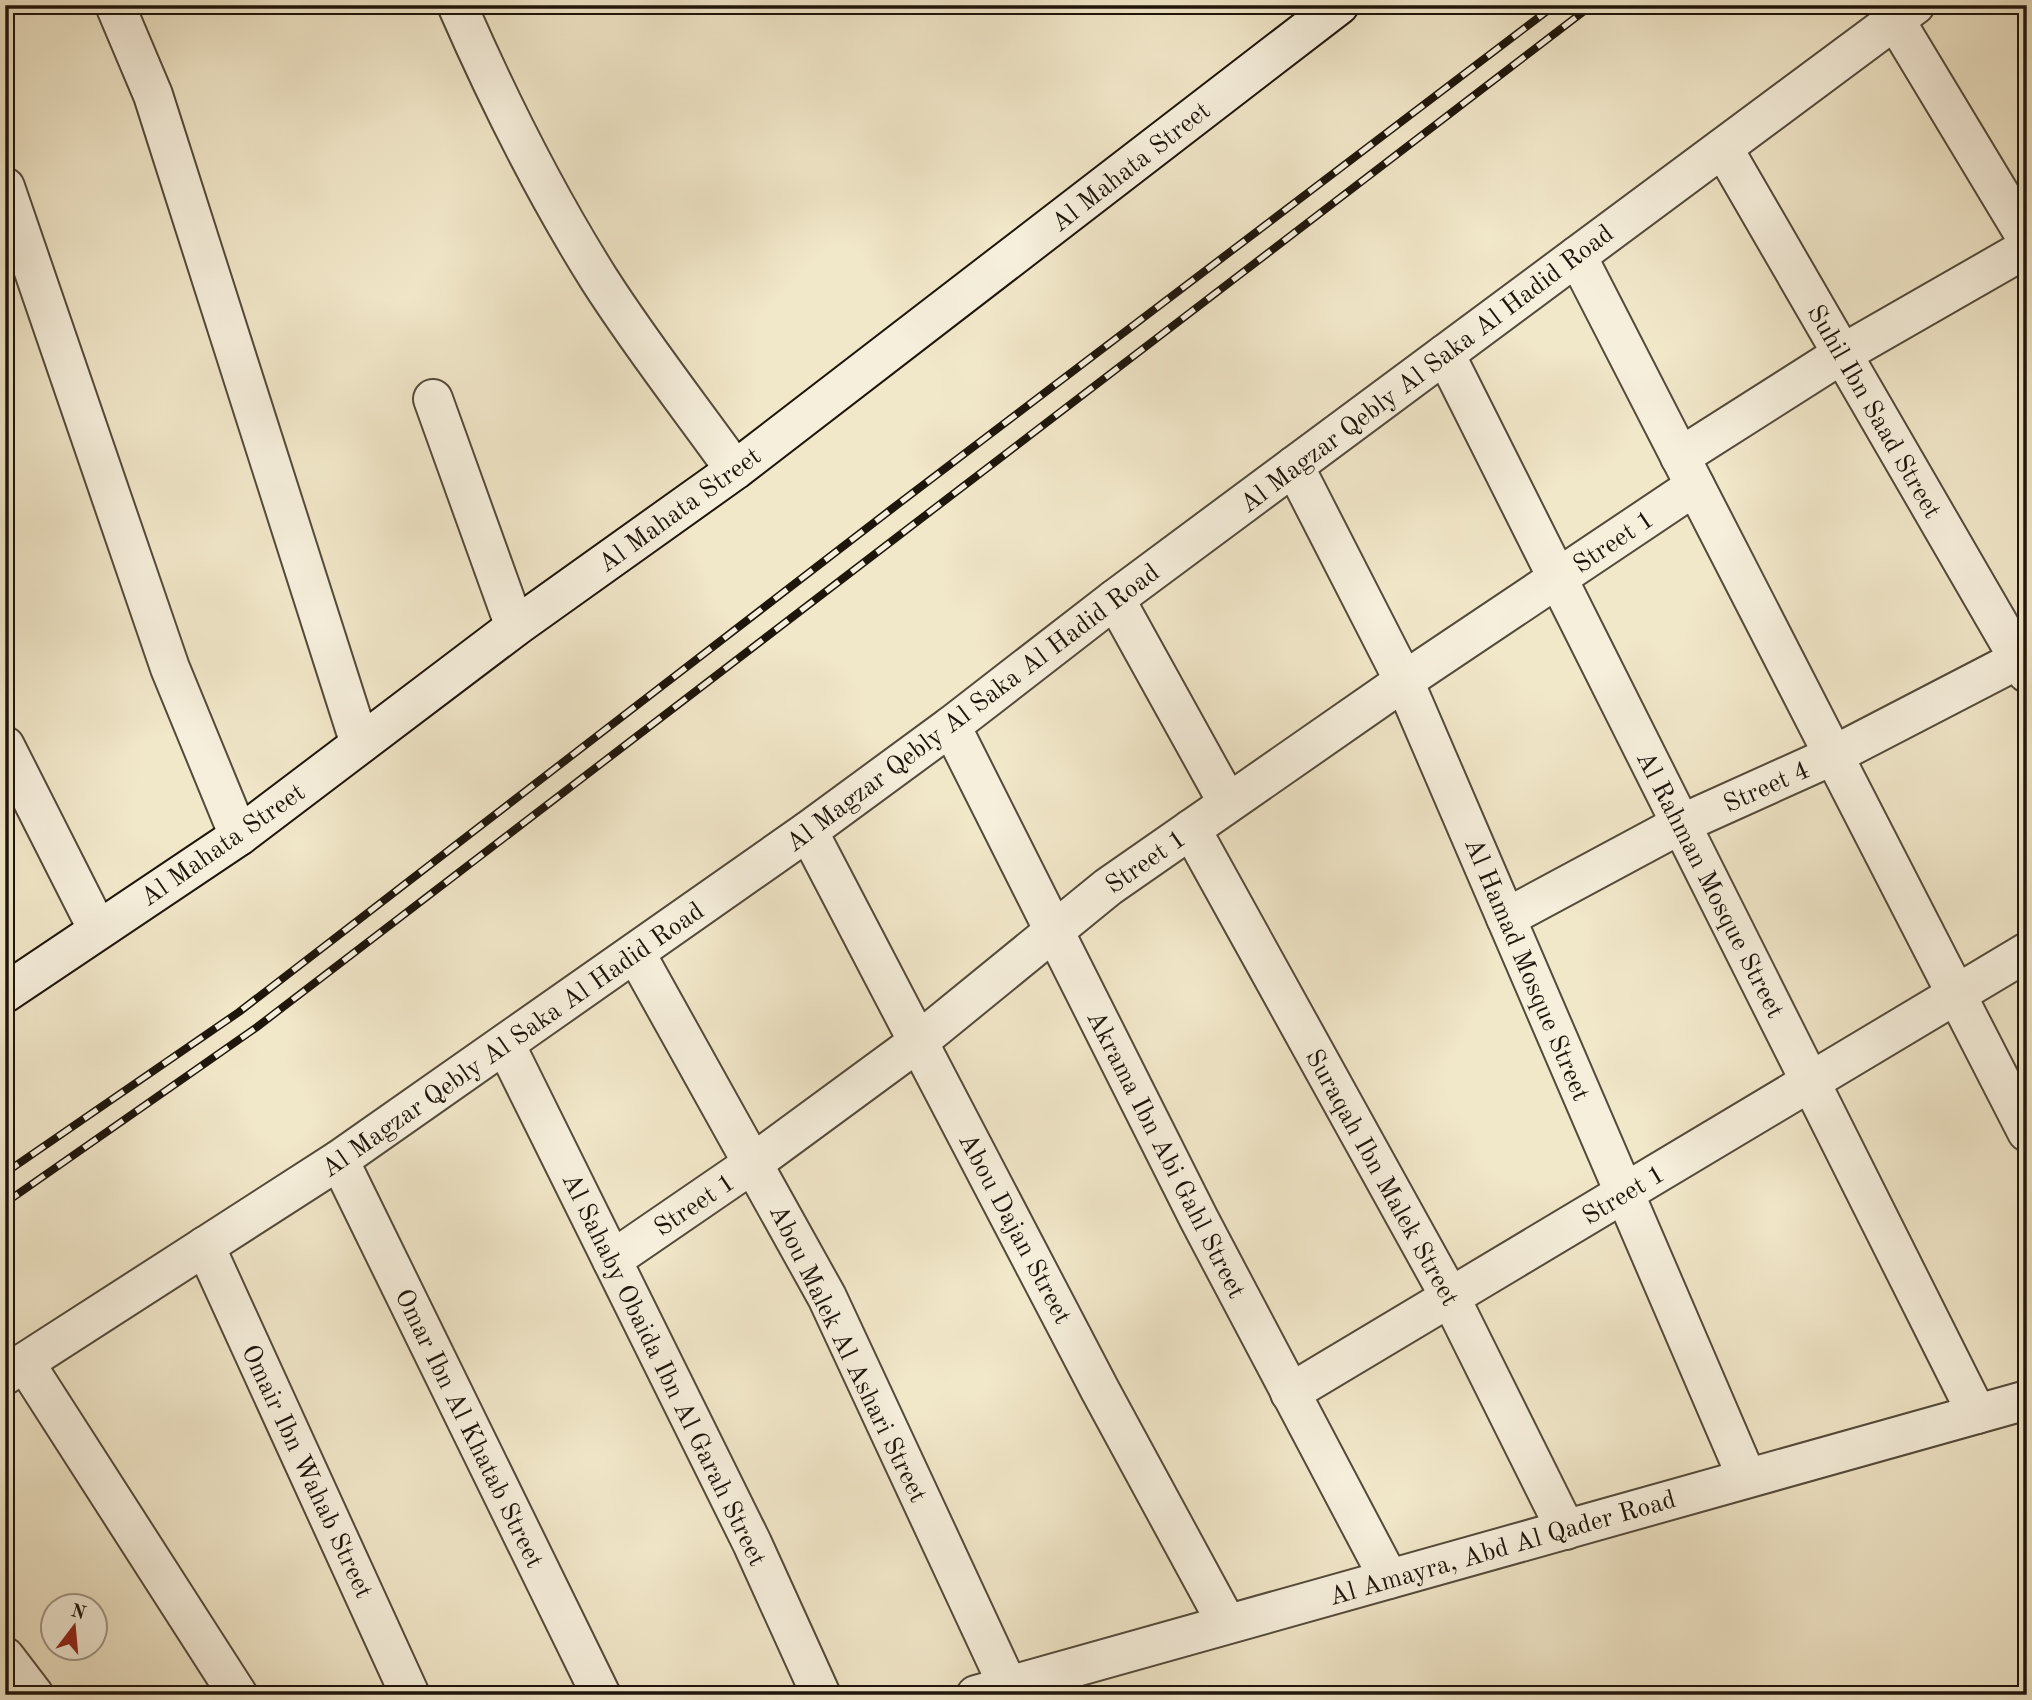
<svg xmlns="http://www.w3.org/2000/svg" width="2032" height="1700" viewBox="0 0 2032 1700" font-family="'Old Standard TT',serif">
  <style>
    .lines { fill: none; stroke-linecap: round; stroke-linejoin: round }
    .street-casing { stroke: #534a3a; stroke-width: 42 }
    .secondary-casing { stroke: #1e150b; stroke-width: 42 }
    .street { stroke: #f6efdc; stroke-width: 38 }
    .secondary { stroke: #f6efdc; stroke-width: 38 }
    .rail-casing { stroke: #1e150b; stroke-width: 8 }
    .rail { stroke: #f6efdc; stroke-width: 5; stroke-dasharray: 16; stroke-linecap: butt }
    .labels { text-anchor: middle; stroke-width: 5; stroke-linejoin: round; paint-order: stroke }
    .street-label { font-size: 26px; fill: #1e150b; stroke: #f6efdc }
  </style>
  <rect width="100%" height="100%" fill="#f1e7c9"/>
  <filter id="stains"><feTurbulence type="fractalNoise" baseFrequency=".00286" numOctaves="4"/><feColorMatrix values="0 0 0 0 .2 0 0 0 0 .09 0 0 0 0 .02 0 0 0 .5 -.17"/></filter>
  <radialGradient id="worn" r=".72"><stop offset=".6" stop-color="#630" stop-opacity="0"/><stop offset="1" stop-color="#630" stop-opacity=".3"/></radialGradient>
  <g class="lines">
    <defs>
      <g id="street">
        <polyline points="115,5 153,95 360,744"/>
        <path d="M457 5C498 99 545 193 599 279 641 345 690 407 735 470"/>
        <polyline points="1895,20 2027,239"/>
        <polyline points="1723,148 2027,673"/>
        <polyline points="5,187 170,668 239,836"/>
        <polyline points="1577,256 2027,1132"/>
        <polyline points="1445,354 1977,1414"/>
        <polyline points="433,399 515,627"/>
        <polyline points="1680,457 1842,354 2027,248"/>
        <polyline points="1294,466 1404,681 1747,1478"/>
        <polyline points="1115,599 1228,803"/>
        <polyline points="951,726 1199,1219 1389,1579"/>
        <polyline points="5,746 98,930"/>
        <polyline points="1191,829 1450,1297 1566,1530"/>
        <polyline points="808,831 1100,1390 1227,1624"/>
        <polyline points="1506,918 1681,824 1834,755 2027,655"/>
        <polyline points="636,954 827,1297 1008,1686"/>
        <polyline points="505,1044 752,1543 821,1695"/>
        <polyline points="339,1160 601,1695"/>
        <polyline points="205,1246 410,1695"/>
        <polyline points="612,1260 752,1164 918,1042 1108,887 1404,681 1695,486"/>
        <polyline points="25,1363 238,1695"/>
        <polyline points="5,1375 339,1160 808,831 951,726 1115,599 1915,5"/>
        <polyline points="1290,1393 2027,952"/>
        <polyline points="5,1657 34,1695"/>
        <polyline points="976,1695 2027,1400"/>
      </g>
      <polyline id="secondary" points="5,993 239,836 515,627 735,470 1339,5"/>
    </defs>
    <use href="#street" class="street-casing"/>
    <use href="#secondary" class="secondary-casing"/>
    <use href="#street" class="street"/>
    <use href="#secondary" class="secondary"/>
    <defs>
      <g id="rail">
        <polyline points="5,1173 239,1012 889,511 1555,5"/>
        <polyline points="5,1203 257,1027 1592,5"/>
      </g>
    </defs>
    <use href="#rail" class="rail-casing"/>
    <use href="#rail" class="rail"/>
  </g>
  <g class="labels">
    <g class="street-label">
      <text transform="translate(1130 166) rotate(-38)" y="9">Al Mahata Street</text>
      <text transform="translate(1426 368) rotate(-37)" y="9">Al Magzar Qebly Al Saka Al Hadid Road</text>
      <text transform="translate(1875 411) rotate(60)" y="9">Suhil Ibn Saad Street</text>
      <text transform="translate(679 509) rotate(-36)" y="9">Al Mahata Street</text>
      <text transform="translate(1613 541) rotate(-34)" y="9">Street 1</text>
      <text transform="translate(972 707) rotate(-37)" y="9">Al Magzar Qebly Al Saka Al Hadid Road</text>
      <text transform="translate(1766 786) rotate(-24)" y="9">Street 4</text>
      <text transform="translate(222 844) rotate(-35)" y="9">Al Mahata Street</text>
      <text transform="translate(1145 861) rotate(-35)" y="9">Street 1</text>
      <text transform="translate(1711 884) rotate(63)" y="9">Al Rahman Mosque Street</text>
      <text transform="translate(1528 969) rotate(67)" y="9">Al Hamad Mosque Street</text>
      <text transform="translate(512 1039) rotate(-35)" y="9">Al Magzar Qebly Al Saka Al Hadid Road</text>
      <text transform="translate(1167 1154) rotate(63)" y="9">Akrama Ibn Abi Gahl Street</text>
      <text transform="translate(1383 1177) rotate(61)" y="9">Suraqah Ibn Malek Street</text>
      <text transform="translate(1623 1194) rotate(-31)" y="9">Street 1</text>
      <text transform="translate(694 1204) rotate(-34)" y="9">Street 1</text>
      <text transform="translate(1016 1228) rotate(62)" y="9">Abou Dajan Street</text>
      <text transform="translate(849 1353) rotate(64)" y="9">Abou Malek Al Ashari Street</text>
      <text transform="translate(665 1369) rotate(64)" y="9">Al Sahaby Obaida Ibn Al Garah Street</text>
      <text transform="translate(470 1428) rotate(64)" y="9">Omar Ibn Al Khatab Street</text>
      <text transform="translate(308 1471) rotate(65)" y="9">Omair Ibn Wahab Street</text>
      <text transform="translate(1502 1547) rotate(-16)" y="9">Al Amayra, Abd Al Qader Road</text>
    </g>
  </g>
  <rect width="2032" height="1700" fill="none" stroke="#f1e7c9" stroke-width="28"/>
  <rect x="7" y="7" width="2018" height="1686" fill="none" stroke="#1e150b" stroke-width="3.5"/>
  <rect x="14" y="14" width="2004" height="1672" fill="none" stroke="#1e150b" stroke-width="2"/>
  <g transform="translate(74 1627) rotate(16)"><circle r="33" fill="#f6efdc" stroke="#a09888" stroke-width="2"/>
  <path d="M0-5L12 26L0 18L-12 26Z" fill="#8f2418"/>
  <text y="-10" font-size="19" font-weight="bold" text-anchor="middle" fill="#1e150b">N</text>
  </g>
  <rect width="100%" height="100%" filter="url(#stains)"/>
  <rect width="100%" height="100%" fill="url(#worn)"/>
</svg>
